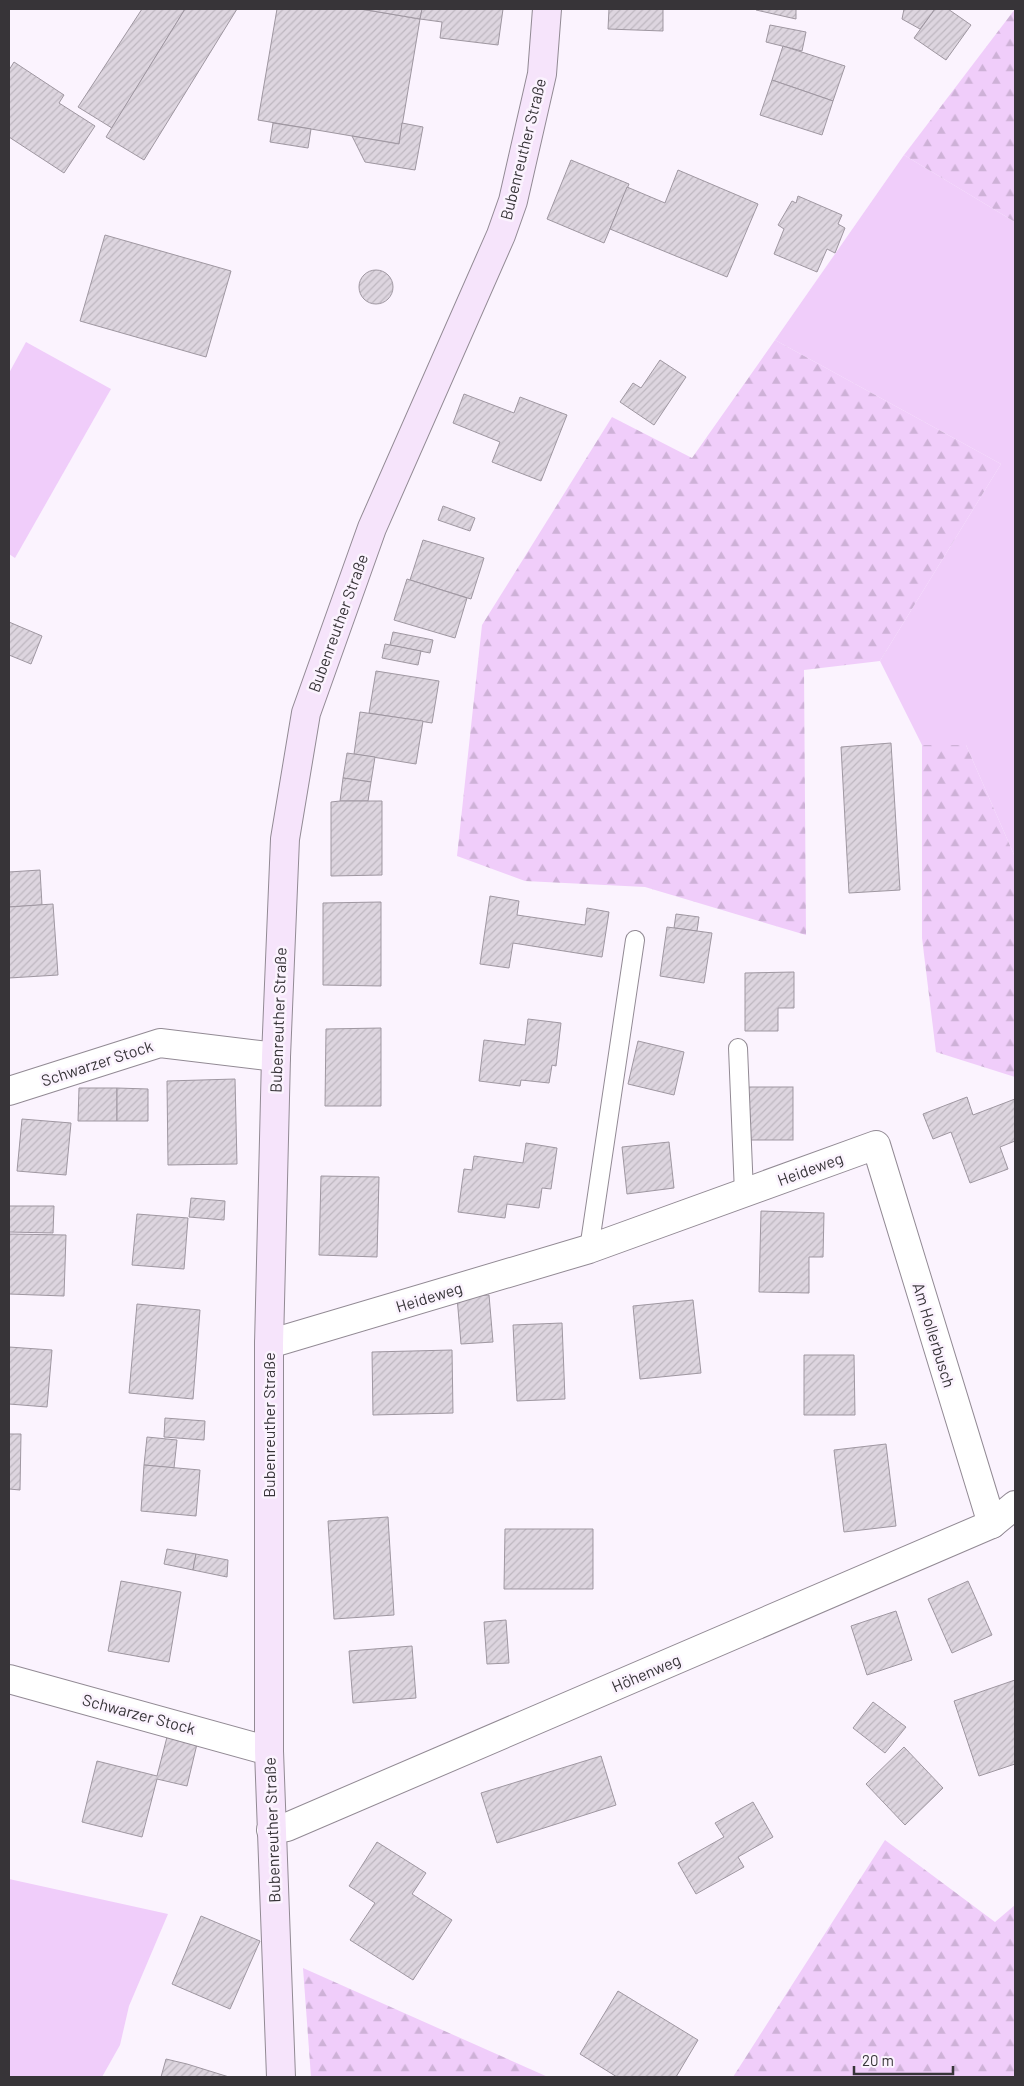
<svg xmlns="http://www.w3.org/2000/svg" width="1024" height="2086" viewBox="0 0 1024 2086" font-family="Barlow,sans-serif">
  <style>
    .green { fill: #f0cdfa }
    .forest { fill: url(#forest-firs) }
    .building { fill: url(#building-hatch); stroke: #9f97a1 }
    .lines { fill: none; stroke-linecap: round; stroke-linejoin: round }
    .lane-casing { stroke: #928a94; stroke-width: 20 }
    .street-casing { stroke: #928a94; stroke-width: 30 }
    .secondary-casing { stroke: #928a94; stroke-width: 30 }
    .lane { stroke: #fff; stroke-width: 18 }
    .street { stroke: #fff; stroke-width: 28 }
    .secondary { stroke: #f6e4fb; stroke-width: 28 }
    .labels { text-anchor: middle; stroke-width: 5; stroke-linejoin: round; paint-order: stroke }
    .street-label { font-size: 16px; fill: #373438; stroke: #fbf3fe }
  </style>
  <defs>
    <pattern id="forest-firs" width="22" height="20" patternUnits="userSpaceOnUse" patternTransform="scale(1.25)"><rect width="22" height="20" fill="#f0cdfa"/><path d="M5 1l3.5 6h-7zM16 11l3.5 6h-7z" fill="#ceb1d7"/></pattern>
    <pattern id="building-hatch" width="6" height="6" patternUnits="userSpaceOnUse" patternTransform="scale(1.25)"><rect width="6" height="6" fill="#ddd5df"/><path d="M-1 1l2-2M0 6l6-6M5 7l2-2" fill="none" stroke="#beb7c0"/></pattern>
  </defs>
  <rect width="100%" height="100%" fill="#fbf3fe"/>
  <g class="green">
    <polygon points="904,155 1015,222 1015,857 966,745 922,745 880,661 1001,464 775,340"/>
    <polygon points="26,342 111,389 15,558 9,554 9,373"/>
    <polygon points="9,1879 168,1914 129,2006 120,2045 102,2077 9,2077"/>
  </g>
  <g class="forest">
    <polygon points="1015,9 1015,222 904,155"/>
    <polygon points="775,340 1001,464 880,661 804,670 806,935 645,887 525,881 457,856 482,625 612,417 692,458"/>
    <polygon points="922,745 966,745 1015,857 1015,1077 936,1052 922,938"/>
    <polygon points="885,1840 995,1922 1015,1905 1015,2077 733,2077"/>
    <polygon points="303,1968 548,2077 311,2077"/>
  </g>
  <g class="building">
    <polygon points="142,9 185,9 112,128 78,107"/>
    <polygon points="185,9 237,9 144,160 106,137"/>
    <polygon points="277,9 361,9 420,19 399,144 258,120"/>
    <polygon points="361,9 422,9 420,19"/>
    <polygon points="422,9 503,9 498,45 440,38 442,22 420,19"/>
    <polygon points="609,9 663,9 663,31 608,29"/>
    <polygon points="756,9 796,9 796,19 756,10"/>
    <polygon points="904,9 935,9 920,29 902,19"/>
    <polygon points="935,9 948,9 971,25 946,60 914,38"/>
    <polygon points="770,25 806,32 802,51 766,42"/>
    <polygon points="783,46 845,66 833,101 772,80"/>
    <polygon points="14,62 64,95 59,103 95,126 64,173 9,137 9,70"/>
    <polygon points="772,80 833,101 822,135 760,115"/>
    <polygon points="273,123 311,129 308,148 270,142"/>
    <polygon points="402,123 423,127 415,170 365,162 352,136 399,144"/>
    <polygon points="571,160 629,184 604,243 547,219"/>
    <polygon points="678,170 758,204 727,277 610,229 627,187 665,203"/>
    <polygon points="798,196 842,215 838,224 845,228 835,253 827,249 817,272 774,254 784,229 778,225 792,201 796,203"/>
    <polygon points="105,235 231,271 206,357 80,321"/>
    <circle cx="376" cy="287" r="17"/>
    <polygon points="660,360 686,377 654,425 620,402 633,383 641,388"/>
    <polygon points="464,394 514,413 520,397 567,415 541,481 492,462 500,442 453,423"/>
    <polygon points="443,506 475,518 470,531 438,520"/>
    <polygon points="423,540 484,558 471,599 410,580"/>
    <polygon points="407,579 467,598 455,638 394,620"/>
    <polygon points="9,622 42,636 31,664 9,655"/>
    <polygon points="393,632 433,640 430,653 390,645"/>
    <polygon points="385,644 421,651 418,665 382,658"/>
    <polygon points="376,671 439,681 432,723 369,713"/>
    <polygon points="360,712 423,721 416,764 354,754"/>
    <polygon points="891,743 900,890 849,893 841,747"/>
    <polygon points="347,753 375,757 371,782 343,778"/>
    <polygon points="343,778 371,782 368,801 340,801"/>
    <polygon points="340,801 382,801 382,875 331,876 331,802"/>
    <polygon points="40,870 42,905 9,907 9,872"/>
    <polygon points="490,896 519,901 517,915 585,925 587,908 609,912 602,957 513,943 509,968 480,964"/>
    <polygon points="381,902 381,986 323,985 323,903"/>
    <polygon points="53,904 58,975 9,978 9,907"/>
    <polygon points="676,914 699,917 697,931 674,928"/>
    <polygon points="667,927 712,933 704,983 660,976"/>
    <polygon points="794,972 794,1008 778,1008 778,1031 745,1031 745,973"/>
    <polygon points="528,1019 561,1023 556,1066 552,1065 549,1083 521,1080 520,1086 479,1081 484,1040 525,1045"/>
    <polygon points="381,1028 381,1106 325,1106 326,1029"/>
    <polygon points="638,1041 684,1052 674,1095 628,1084"/>
    <polygon points="235,1079 237,1164 168,1165 167,1081"/>
    <rect x="747" y="1087" width="46" height="53"/>
    <polygon points="79,1088 117,1088 117,1121 78,1121"/>
    <polygon points="117,1088 148,1089 148,1121 117,1121"/>
    <polygon points="967,1097 973,1115 1015,1099 1015,1141 1000,1147 1008,1169 970,1183 951,1132 933,1139 923,1114"/>
    <polygon points="22,1119 71,1123 66,1175 17,1171"/>
    <polygon points="669,1142 674,1188 627,1194 622,1147"/>
    <polygon points="526,1143 557,1148 551,1189 542,1188 539,1208 507,1204 505,1218 458,1212 464,1169 472,1170 474,1156 523,1163"/>
    <polygon points="321,1176 379,1177 377,1257 319,1255"/>
    <polygon points="191,1198 225,1201 224,1220 189,1217"/>
    <polygon points="9,1206 54,1206 53,1233 9,1232"/>
    <polygon points="761,1211 824,1213 823,1257 809,1257 809,1293 759,1292"/>
    <polygon points="137,1214 188,1218 184,1269 132,1265"/>
    <polygon points="9,1234 66,1235 64,1296 9,1294"/>
    <polygon points="489,1295 493,1342 461,1344 457,1297"/>
    <polygon points="693,1300 701,1373 640,1379 633,1306"/>
    <polygon points="137,1304 200,1310 193,1399 129,1393"/>
    <polygon points="562,1323 565,1399 517,1401 513,1325"/>
    <polygon points="9,1347 52,1350 47,1407 9,1404"/>
    <polygon points="452,1350 453,1413 373,1415 372,1352"/>
    <polygon points="804,1355 854,1355 855,1415 804,1415"/>
    <polygon points="165,1418 205,1421 204,1440 164,1437"/>
    <polygon points="9,1434 21,1434 20,1490 9,1489"/>
    <polygon points="147,1437 177,1440 174,1468 144,1465"/>
    <polygon points="886,1444 896,1526 844,1532 834,1450"/>
    <polygon points="144,1465 200,1470 196,1516 141,1511"/>
    <polygon points="388,1517 394,1615 334,1619 328,1521"/>
    <polygon points="505,1529 593,1529 593,1589 504,1589"/>
    <polygon points="167,1549 196,1554 193,1570 164,1564"/>
    <polygon points="196,1554 228,1560 227,1577 193,1570"/>
    <polygon points="121,1581 181,1592 169,1662 108,1651"/>
    <polygon points="968,1581 992,1635 952,1653 928,1599"/>
    <polygon points="896,1611 912,1660 867,1675 851,1626"/>
    <polygon points="506,1620 509,1663 487,1664 484,1622"/>
    <polygon points="412,1646 416,1698 353,1703 349,1651"/>
    <polygon points="1015,1680 1015,1764 979,1776 954,1701"/>
    <polygon points="873,1702 906,1727 885,1753 853,1728"/>
    <polygon points="167,1737 197,1744 187,1786 157,1779 142,1837 82,1822 97,1761 157,1776"/>
    <polygon points="904,1747 943,1788 905,1825 866,1784"/>
    <polygon points="601,1756 616,1805 497,1843 481,1793"/>
    <polygon points="753,1802 773,1837 738,1857 744,1867 696,1894 678,1863 724,1837 715,1823"/>
    <polygon points="377,1842 426,1873 412,1894 452,1920 413,1980 350,1940 375,1903 349,1886"/>
    <polygon points="201,1916 260,1941 230,2009 172,1984"/>
    <polygon points="618,1991 698,2040 676,2077 617,2077 580,2054"/>
    <polygon points="166,2059 187,2064 229,2077 161,2077"/>
  </g>
  <g class="lines">
    <defs>
      <g id="lane">
        <polyline points="738,1048 744,1193"/>
        <polyline points="589,1249 635,940"/>
      </g>
      <g id="street">
        <polyline points="9,1091 160,1043 276,1057"/>
        <polyline points="269,1344 589,1249 876,1145 992,1524"/>
        <polyline points="9,1679 269,1751"/>
        <polyline points="271,1830 287,1827 992,1524 1015,1505"/>
      </g>
      <polyline id="secondary" points="281,2077 269,1751 269,1344 276,1057 285,839 306,713 372,528 501,235 513,201 542,74 547,9"/>
    </defs>
    <use href="#lane" class="lane-casing"/>
    <use href="#street" class="street-casing"/>
    <use href="#secondary" class="secondary-casing"/>
    <use href="#lane" class="lane"/>
    <use href="#street" class="street"/>
    <use href="#secondary" class="secondary"/>
  </g>
  <g class="labels">
    <g class="street-label">
      <text transform="translate(523 149) rotate(-76)" y="6">Bubenreuther Straße</text>
      <text transform="translate(338 623) rotate(-70)" y="6">Bubenreuther Straße</text>
      <text transform="translate(278 1020) rotate(-88)" y="6">Bubenreuther Straße</text>
      <text transform="translate(97 1063) rotate(-18)" y="6">Schwarzer Stock</text>
      <text transform="translate(810 1169) rotate(-20)" y="6">Heideweg</text>
      <text transform="translate(429 1297) rotate(-17)" y="6">Heideweg</text>
      <text transform="translate(934 1335) rotate(73)" y="6">Am Hollerbusch</text>
      <text transform="translate(269 1425) rotate(-90)" y="6">Bubenreuther Straße</text>
      <text transform="translate(646 1673) rotate(-23)" y="6">Höhenweg</text>
      <text transform="translate(139 1714) rotate(15)" y="6">Schwarzer Stock</text>
      <text transform="translate(272 1830) rotate(-92)" y="6">Bubenreuther Straße</text>
    </g>
  </g>
  <rect width="1024" height="2086" fill="none" stroke="#373438" stroke-width="20"/>
  <path d="M854 2066v8h99v-8" fill="none" stroke="#373438" stroke-width="2.5"/>
  <text x="862" y="2066" font-size="15" fill="#373438" stroke="#fbf3fe" stroke-width="4" paint-order="stroke">20 m</text>
</svg>
